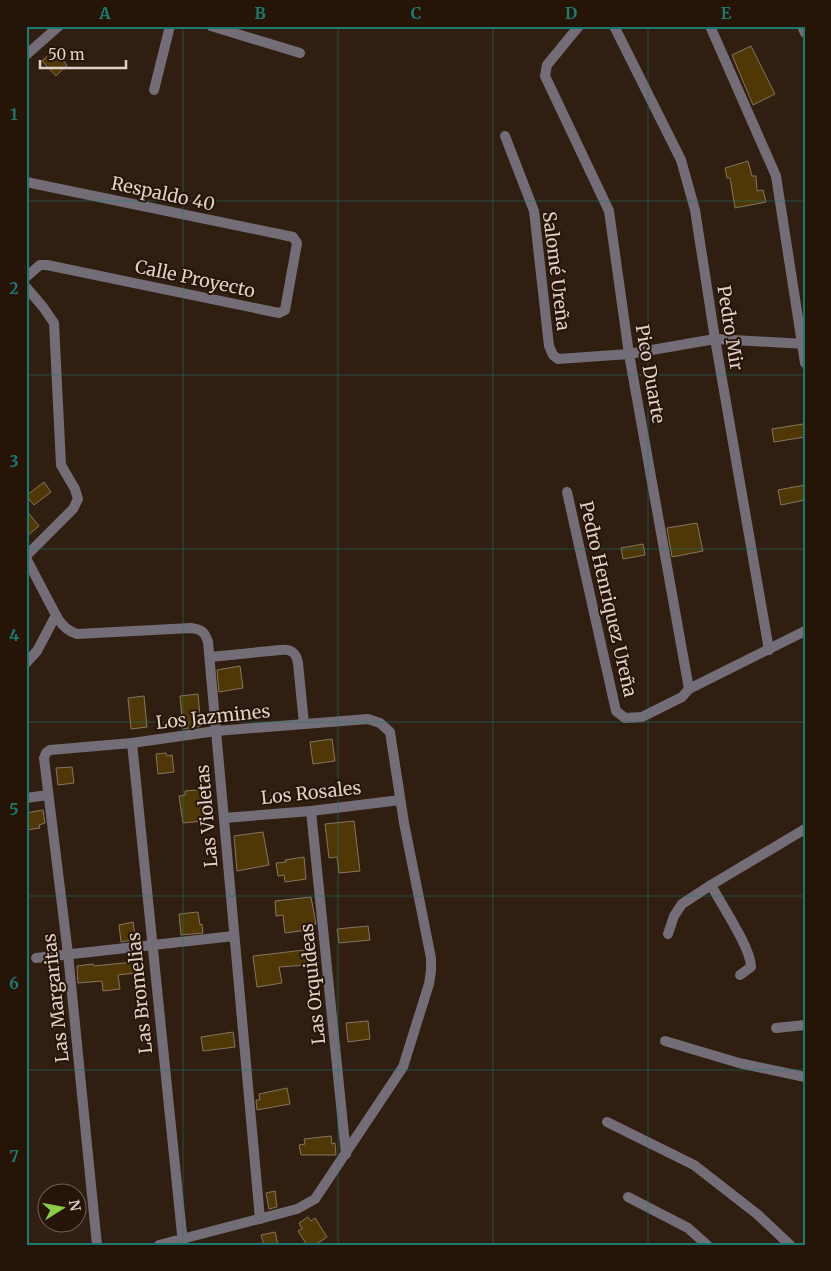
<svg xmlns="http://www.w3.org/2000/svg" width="831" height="1271" viewBox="0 0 831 1271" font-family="Merriweather,serif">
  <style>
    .building { fill: #503706; stroke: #85765f }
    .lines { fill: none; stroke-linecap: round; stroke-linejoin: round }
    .street { stroke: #736d77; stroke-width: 10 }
    .grid { fill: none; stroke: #197b72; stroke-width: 1; stroke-opacity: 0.55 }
    .labels { text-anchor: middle; stroke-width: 4; stroke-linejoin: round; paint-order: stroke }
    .street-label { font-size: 18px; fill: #ded1c8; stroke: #261407 }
    .neatline { fill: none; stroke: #197b72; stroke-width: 2 }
    .grid-label { font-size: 16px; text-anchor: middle; font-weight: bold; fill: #197b72 }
  </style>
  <rect width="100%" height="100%" fill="#301e10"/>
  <g class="building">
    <polygon points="751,46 775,94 753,105 732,55"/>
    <polygon points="54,50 67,65 56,76 42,61"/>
    <polygon points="748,161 752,176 756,176 757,191 763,190 766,202 735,208 730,178 727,178 725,168"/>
    <polygon points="803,424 805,437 774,442 772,429"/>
    <polygon points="44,482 51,492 34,505 26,496"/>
    <polygon points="805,485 805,500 781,505 778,490"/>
    <polygon points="26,510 39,526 26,537"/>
    <polygon points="697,523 703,551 672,557 667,528"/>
    <polygon points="643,544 645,555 623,559 621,548"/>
    <polygon points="240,666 243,688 219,692 217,670"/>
    <polygon points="198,694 201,726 183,729 180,696"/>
    <polygon points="144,696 147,727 131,729 128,698"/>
    <polygon points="332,739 335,761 313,764 310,742"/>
    <polygon points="166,753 167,756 172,755 174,772 158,774 156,754"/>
    <polygon points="72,767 74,783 58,785 56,768"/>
    <polygon points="208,789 209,796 212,796 214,820 183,823 179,796 185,795 185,791"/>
    <polygon points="43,810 45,823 39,825 40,828 26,830 26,813"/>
    <polygon points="354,821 360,871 339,873 337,857 329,858 325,824"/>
    <polygon points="263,832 269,865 237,871 234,836"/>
    <polygon points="304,857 306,879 285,882 284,875 278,876 276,863 286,862 285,860"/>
    <polygon points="311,897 316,924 307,925 308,930 285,933 283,915 276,916 275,901"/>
    <polygon points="198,912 200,925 202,924 203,933 181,935 179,914"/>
    <polygon points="133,922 135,935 131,935 132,940 121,942 119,925"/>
    <polygon points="368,926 370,940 339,943 337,929"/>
    <polygon points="313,949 314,957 309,958 309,965 279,967 282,983 257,987 253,956"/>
    <polygon points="143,961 144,972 118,975 120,989 103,991 102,981 78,983 77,966 93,964 94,966"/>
    <polygon points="368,1021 370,1039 348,1042 346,1023"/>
    <polygon points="233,1032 235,1047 203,1051 201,1037"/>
    <polygon points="287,1088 290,1104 257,1110 256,1100 260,1100 259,1094"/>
    <polygon points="331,1136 332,1144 335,1143 336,1155 301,1155 299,1145 305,1144 304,1139"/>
    <polygon points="275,1191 277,1207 269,1209 266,1193"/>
    <polygon points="308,1217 311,1221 315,1218 327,1237 315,1245 307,1245 298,1231 302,1229 299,1223"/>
    <polygon points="275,1232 278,1245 264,1245 261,1235"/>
  </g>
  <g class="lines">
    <g class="street">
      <polyline points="211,26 300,53"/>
      <polyline points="579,26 547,65 545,76 609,211 629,354 689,689"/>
      <polyline points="614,26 681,160 695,210 715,339 769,650"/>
      <polyline points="710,26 776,176 805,363"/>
      <polyline points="802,26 805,33"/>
      <polyline points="26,55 59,26"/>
      <polyline points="154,90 170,26"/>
      <polyline points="505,136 534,211 549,346 553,355 558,359 629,354 715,339 805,344"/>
      <polyline points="26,182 293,237 297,243 285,310 279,313 47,265 40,265 26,277"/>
      <polyline points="26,287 43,307 54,323 61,465 75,489 78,499 73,509 26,556"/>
      <polyline points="567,492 616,711 625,718 642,717 682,697 689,689 805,631"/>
      <path d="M26 558 58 619C64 627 68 631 77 634L191 628C201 629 205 632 208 642L260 1219"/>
      <path d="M210 657 280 650C291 649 296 652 298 663L304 724"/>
      <polyline points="26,663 37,651 56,615"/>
      <polyline points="132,743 183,1244"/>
      <polyline points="26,798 48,795"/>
      <polyline points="311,811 346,1154"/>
      <polyline points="224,818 311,811 400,800"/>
      <path d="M711 885C721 904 751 948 751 967L740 975"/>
      <polyline points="668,934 674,916 682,904 711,885 805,829"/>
      <polyline points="36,958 234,936"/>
      <polyline points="776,1028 805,1025"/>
      <polyline points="665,1041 739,1063 805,1077"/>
      <polyline points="607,1122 694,1165 757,1214 790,1245"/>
      <polyline points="628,1197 688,1228 707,1245"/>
      <polyline points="97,1245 68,954 44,758 46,753 50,750 132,743 216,731 368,719 380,723 390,732 404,823 431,958 431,971 429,984 403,1067 315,1199 297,1209 159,1245"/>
    </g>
  </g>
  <path class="grid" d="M183 26V1245M338 26V1245M493 26V1245M648 26V1245M26 201H805M26 375H805M26 549H805M26 722H805M26 896H805M26 1070H805"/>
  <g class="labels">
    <g class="street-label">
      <text transform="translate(163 194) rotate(12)" y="6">Respaldo 40</text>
      <text transform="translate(556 271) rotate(83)" y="6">Salomé Ureña</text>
      <text transform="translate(195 279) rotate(12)" y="6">Calle Proyecto</text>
      <text transform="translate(730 328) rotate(81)" y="6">Pedro Mir</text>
      <text transform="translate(650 374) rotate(80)" y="6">Pico Duarte</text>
      <text transform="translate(608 599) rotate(77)" y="6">Pedro Henriquez Ureña</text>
      <text transform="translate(213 717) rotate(-6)" y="6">Los Jazmines</text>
      <text transform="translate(311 793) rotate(-6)" y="6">Los Rosales</text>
      <text transform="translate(207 816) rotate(-95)" y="6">Las Violetas</text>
      <text transform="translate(313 984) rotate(-96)" y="6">Las Orquideas</text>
      <text transform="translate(140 993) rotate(-96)" y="6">Las Bromelias</text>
      <text transform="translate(56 998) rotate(-96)" y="6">Las Margaritas</text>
    </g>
  </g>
  <rect width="831" height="1271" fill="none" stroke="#261407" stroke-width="55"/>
  <g transform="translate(62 1208) rotate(79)"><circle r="24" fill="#261407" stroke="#706054"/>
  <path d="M0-4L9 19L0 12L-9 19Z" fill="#8ace48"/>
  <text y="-8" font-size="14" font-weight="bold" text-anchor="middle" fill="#ded1c8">N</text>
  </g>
  <path d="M40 60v8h86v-8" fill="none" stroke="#ded1c8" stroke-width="2.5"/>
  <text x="48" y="60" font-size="15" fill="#ded1c8" stroke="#261407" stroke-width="4" paint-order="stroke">50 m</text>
  <rect x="28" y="28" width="776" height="1216" class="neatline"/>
  <g class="grid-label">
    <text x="105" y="19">A</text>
    <text x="260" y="19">B</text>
    <text x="416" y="19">C</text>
    <text x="571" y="19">D</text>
    <text x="726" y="19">E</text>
    <text x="14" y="120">1</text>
    <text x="14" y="294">2</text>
    <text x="14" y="467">3</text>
    <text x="14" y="641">4</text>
    <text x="14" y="815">5</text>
    <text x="14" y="989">6</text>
    <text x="14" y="1162">7</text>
  </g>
</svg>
